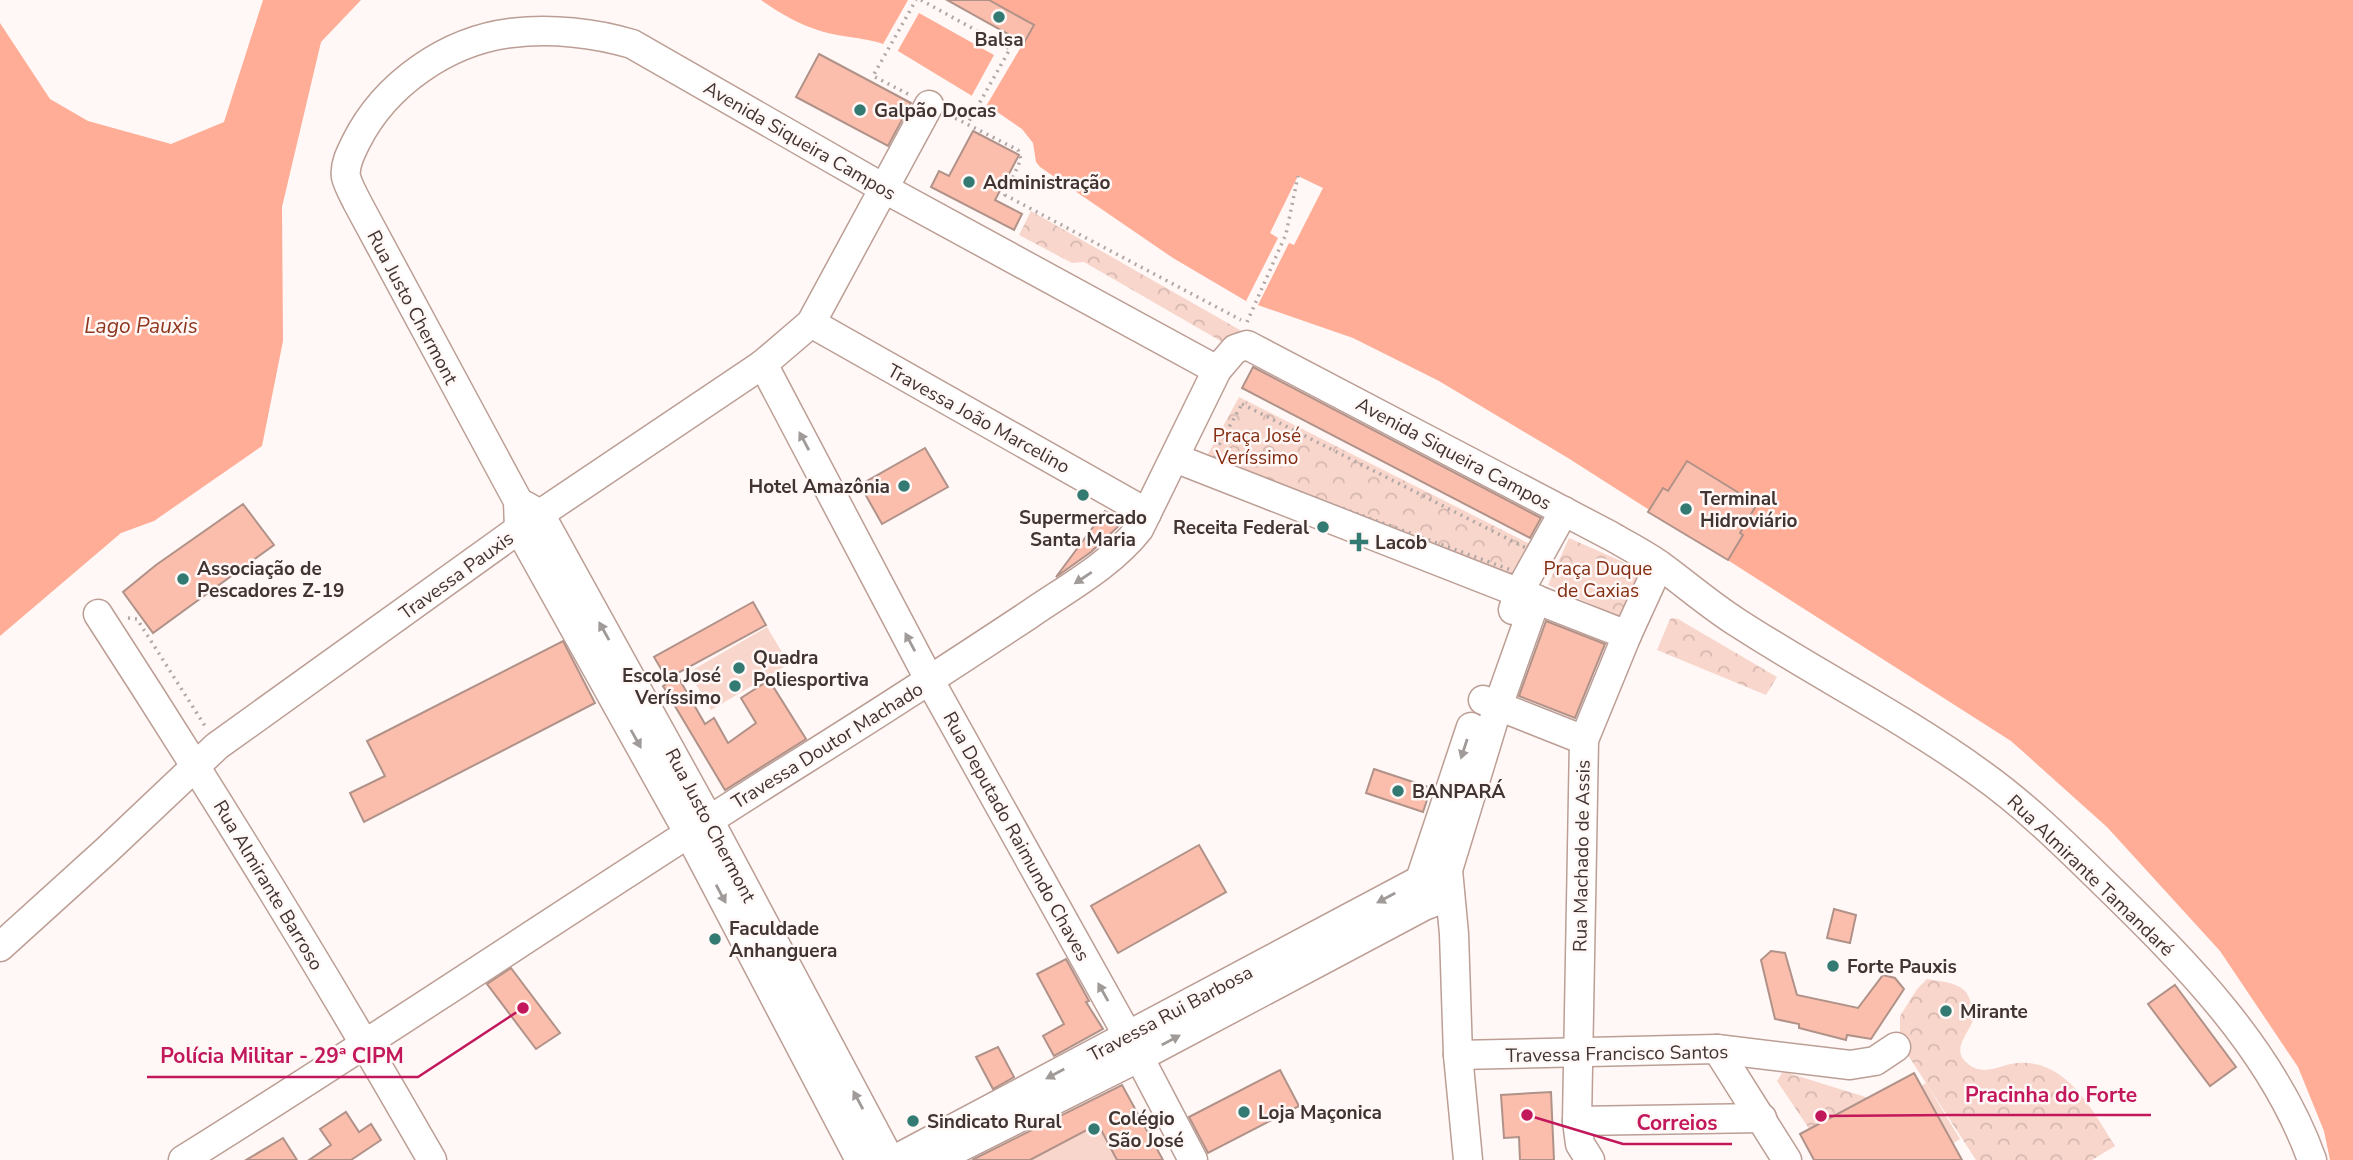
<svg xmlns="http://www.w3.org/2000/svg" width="2353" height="1160" viewBox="0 0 2353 1160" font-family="'Nunito Sans',sans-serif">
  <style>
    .forest { fill: url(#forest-crowns) }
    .pitch { fill: #f8d6cc }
    .water { fill: #ffad96 }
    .pier { fill: #fff8f6 }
    .building { fill: #fcbeac; stroke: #b09289; stroke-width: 2 }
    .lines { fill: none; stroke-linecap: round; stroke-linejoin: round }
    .minor-casing { stroke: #bc9e95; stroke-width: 31 }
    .path { stroke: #b1a7a5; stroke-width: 3.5; stroke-dasharray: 2 5; stroke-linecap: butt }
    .minor { stroke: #fff; stroke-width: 28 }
    .oneway { fill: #a09a98 }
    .poi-dot { fill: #337a73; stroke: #fff8f6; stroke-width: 2.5 }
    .labels { text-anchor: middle; stroke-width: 5; stroke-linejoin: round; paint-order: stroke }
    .poi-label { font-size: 19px; font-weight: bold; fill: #413431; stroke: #fff8f6; text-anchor: start }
    .street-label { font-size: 19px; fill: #413431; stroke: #fff8f6 }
    .park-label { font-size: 19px; fill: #832c12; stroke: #fff8f6 }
    .water-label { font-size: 21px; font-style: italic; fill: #8f371e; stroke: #fff8f6 }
    .leader { fill: none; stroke: #c2185b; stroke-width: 2.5 }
    .callout-dot { fill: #c2185b; stroke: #fff8f6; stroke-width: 2.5 }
    .callout-label { font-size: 21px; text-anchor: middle; font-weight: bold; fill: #c2185b; stroke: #fff8f6; stroke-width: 5; stroke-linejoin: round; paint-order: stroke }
  </style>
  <defs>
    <pattern id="forest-crowns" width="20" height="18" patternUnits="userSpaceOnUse" patternTransform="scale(1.75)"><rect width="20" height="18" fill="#f8d6cc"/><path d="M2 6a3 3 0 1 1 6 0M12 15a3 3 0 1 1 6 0" fill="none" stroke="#d6b8b0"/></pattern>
  </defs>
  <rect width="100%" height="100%" fill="#fff8f6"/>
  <g class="forest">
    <polygon points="1031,211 1240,330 1231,347 1084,262 1072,263 1019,235"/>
    <polygon points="1239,397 1536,547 1521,579 1219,469 1207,456"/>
    <polygon points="1569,538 1648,573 1627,620 1548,585"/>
    <polygon points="1673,618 1678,619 1777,677 1766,695 1657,650 1670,619"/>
    <path d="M1927 979C1938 981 1955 982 1964 990 1970 995 1974 1012 1973 1020 1970 1032 1950 1049 1967 1063 1984 1078 2000 1064 2018 1063 2067 1059 2093 1111 2115 1146L2092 1160H1976L1900 1043V1016L1917 989Z"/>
    <polygon points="1782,1073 1788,1073 1872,1099 1812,1133 1777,1081"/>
  </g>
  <g class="pitch">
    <polygon points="767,627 789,664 711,710 689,672"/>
    <polygon points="1926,1083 1960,1139 1927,1159 1893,1103"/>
    <polygon points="1098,1124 1117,1160 1030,1160"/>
  </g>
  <g class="water">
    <polygon points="263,0 361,0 321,42 282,207 283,341 262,446 154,521 121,533 0,636 0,23 50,99 88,121 171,144 224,122"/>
    <path d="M761 0H2353V1160H2330L2324 1131 2298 1067 2220 951 2107 827 2011 741 1568 458 1439 381 1353 338 1246 301 1173 258 1040 167 1036 162 1033 143 1022 129 987 105 898 51C875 37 850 39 824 32 800 25 781 14 761 0Z"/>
  </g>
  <g class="pier">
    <polygon points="908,0 989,0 1034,25 985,108 970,99 994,55 919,13 896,54 882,46"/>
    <polygon points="1298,176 1323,188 1294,245 1289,243 1257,307 1246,301 1278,238 1270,233"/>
  </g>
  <g class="building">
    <polygon points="947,0 989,0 1034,25 1024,43"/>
    <polygon points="819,54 911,103 888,146 796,97"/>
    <polygon points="973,131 1019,155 995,200 1022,214 1014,230 931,187 939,171 949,176"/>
    <polygon points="1253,367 1541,518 1530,538 1242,388"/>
    <polygon points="925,448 948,487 882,524 860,485"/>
    <polygon points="1687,461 1757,504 1740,533 1743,535 1728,560 1648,512 1663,488 1668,491"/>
    <polygon points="243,504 274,545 153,633 123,592 156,565"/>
    <polygon points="1105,511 1123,522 1091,552 1056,577"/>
    <polygon points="753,602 766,625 667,679 654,657"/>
    <polygon points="1546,621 1605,644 1575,718 1519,696"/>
    <polygon points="563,641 595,703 364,822 350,793 385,776 367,741"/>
    <polygon points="678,677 705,724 714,718 728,743 756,723 741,698 769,680 806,739 725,790 663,686"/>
    <polygon points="1374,769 1431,788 1423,812 1366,793"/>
    <polygon points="1199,845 1226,892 1118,953 1091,906"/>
    <polygon points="1834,909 1856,915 1850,943 1827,938"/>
    <polygon points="1771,951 1785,953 1797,995 1858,1008 1883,975 1895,978 1904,989 1871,1039 1847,1035 1846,1040 1799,1028 1799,1024 1775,1019 1761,960"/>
    <polygon points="1066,959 1089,1001 1086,1002 1103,1029 1054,1056 1043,1036 1064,1024 1037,974"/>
    <polygon points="511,968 560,1033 536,1049 487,984"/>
    <polygon points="2175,985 2236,1067 2210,1086 2148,1004"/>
    <polygon points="998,1047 1014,1077 993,1089 976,1057"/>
    <polygon points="1280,1070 1299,1106 1208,1153 1189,1117"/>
    <polygon points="1914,1073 1962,1160 1814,1160 1800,1134"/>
    <polygon points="1122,1085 1163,1160 1117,1160 1098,1124 1030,1160 972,1160"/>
    <polygon points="1551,1092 1554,1160 1520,1160 1519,1137 1504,1138 1501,1095"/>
    <polygon points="346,1112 359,1132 371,1124 381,1140 351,1160 309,1160 331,1145 320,1129"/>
    <polygon points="283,1138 297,1160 246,1160"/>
  </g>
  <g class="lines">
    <defs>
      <g id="minor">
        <polyline points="811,323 1147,513"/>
        <polyline points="763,364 930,681 1128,1036 1193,1160"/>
        <polyline points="1175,458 1627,635"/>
        <polyline points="524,505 540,514 709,820 890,1160"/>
        <polyline points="1513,610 1519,592 1564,511"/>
        <path d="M98 614C214 793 326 975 432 1160"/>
        <polyline points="1483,700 1584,740"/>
        <polyline points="1422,892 1420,880 1471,727"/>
        <polyline points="0,947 107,850 217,746 540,514 763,364 811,323 929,105"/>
        <polyline points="1717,1049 1787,1160"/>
        <polyline points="1458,1055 1717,1049 1850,1065 1875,1061 1896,1047"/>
        <polyline points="1577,1121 1762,1118"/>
        <path d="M183 1160C393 1029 598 889 807 758 882 711 956 663 1030 614 1066 589 1111 565 1139 529L1217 370 1235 349 1247 345 1611 536C1628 546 1646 555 1661 566 1687 585 1711 606 1738 623 1818 675 1904 718 1981 774 2026 806 2065 845 2104 883 2186 963 2273 1050 2312 1160"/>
        <path d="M860 1160 689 834 519 529 518 501 357 202C353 194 348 185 346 177 344 165 351 152 356 142 385 84 447 41 511 33 551 28 595 33 632 44L885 189 1217 370"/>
        <polyline points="894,1160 1420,880 1448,870"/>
        <polyline points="935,1160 1138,1058 1424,906 1450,896"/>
        <polyline points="1468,1160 1458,1055 1454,934 1448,870 1498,706 1536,599"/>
        <polyline points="1590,1160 1580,1144 1577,1121 1584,740 1627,635 1659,565"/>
      </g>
    </defs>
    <use href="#minor" class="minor-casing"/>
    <g class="path">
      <polyline points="921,0 1010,49 967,125"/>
      <polyline points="908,94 873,76 916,0"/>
      <polyline points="949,115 1018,150 1021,159 1005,195 1241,320"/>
      <polyline points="1247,322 1286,234 1298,176"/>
      <polygon points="1242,404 1532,551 1522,574 1221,464 1216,458 1215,452"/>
      <polyline points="128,618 137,619 205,726"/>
    </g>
    <use href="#minor" class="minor"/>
  </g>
  <defs><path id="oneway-solid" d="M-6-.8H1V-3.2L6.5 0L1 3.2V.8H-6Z" transform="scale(1.75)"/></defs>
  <g class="oneway">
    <use href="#oneway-solid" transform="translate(804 441) rotate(-118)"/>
    <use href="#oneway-solid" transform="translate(1083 578) rotate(146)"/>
    <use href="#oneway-solid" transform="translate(604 631) rotate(-119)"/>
    <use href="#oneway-solid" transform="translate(910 642) rotate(-118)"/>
    <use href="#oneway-solid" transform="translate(636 739) rotate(61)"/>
    <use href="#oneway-solid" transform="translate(1464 749) rotate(108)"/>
    <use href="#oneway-solid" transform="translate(721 894) rotate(62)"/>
    <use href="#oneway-solid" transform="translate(1386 898) rotate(152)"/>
    <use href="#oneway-solid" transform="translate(1103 992) rotate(-119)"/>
    <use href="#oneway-solid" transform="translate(1171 1040) rotate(-28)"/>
    <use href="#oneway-solid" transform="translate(1055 1074) rotate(152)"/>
    <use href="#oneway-solid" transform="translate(858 1100) rotate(-118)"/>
  </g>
  <g class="poi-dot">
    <circle cx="999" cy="17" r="7"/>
    <circle cx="860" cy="110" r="7"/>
    <circle cx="969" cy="182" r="7"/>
    <circle cx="904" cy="486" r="7"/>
    <circle cx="1083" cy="495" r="7"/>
    <circle cx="1686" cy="509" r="7"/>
    <circle cx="1323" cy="527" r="7"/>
    <path d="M1355.5 531.5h7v7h7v7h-7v7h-7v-7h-7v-7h7z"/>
    <circle cx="183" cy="579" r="7"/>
    <circle cx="739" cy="668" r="7"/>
    <circle cx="735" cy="686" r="7"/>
    <circle cx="1398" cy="791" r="7"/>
    <circle cx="715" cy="939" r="7"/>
    <circle cx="1833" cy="966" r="7"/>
    <circle cx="1946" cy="1011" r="7"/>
    <circle cx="1244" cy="1112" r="7"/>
    <circle cx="913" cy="1121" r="7"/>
    <circle cx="1094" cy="1129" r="7"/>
  </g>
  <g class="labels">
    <g class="poi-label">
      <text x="999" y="46" text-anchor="middle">Balsa</text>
      <text x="874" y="117">Galpão Docas</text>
      <text x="983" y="189">Administração</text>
      <text x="890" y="493" text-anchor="end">Hotel Amazônia</text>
      <text x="1700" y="505">Terminal<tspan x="1700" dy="22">Hidroviário</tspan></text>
      <text x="1083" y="524" text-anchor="middle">Supermercado<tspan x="1083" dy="22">Santa Maria</tspan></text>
      <text x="1309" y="534" text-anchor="end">Receita Federal</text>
      <text x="1375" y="549">Lacob</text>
      <text x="197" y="575">Associação de<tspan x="197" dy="22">Pescadores Z-19</tspan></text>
      <text x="753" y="664">Quadra<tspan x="753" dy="22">Poliesportiva</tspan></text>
      <text x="721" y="682" text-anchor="end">Escola José<tspan x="721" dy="22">Veríssimo</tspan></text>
      <text x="1412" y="798">BANPARÁ</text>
      <text x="729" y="935">Faculdade<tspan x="729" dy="22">Anhanguera</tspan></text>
      <text x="1847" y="973">Forte Pauxis</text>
      <text x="1960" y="1018">Mirante</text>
      <text x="1258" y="1119">Loja Maçonica</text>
      <text x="1108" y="1125">Colégio<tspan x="1108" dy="22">São José</tspan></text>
      <text x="927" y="1128">Sindicato Rural</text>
    </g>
    <g class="street-label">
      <text transform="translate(800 140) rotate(30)" y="7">Avenida Siqueira Campos</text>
      <text transform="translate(413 307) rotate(62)" y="7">Rua Justo Chermont</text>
      <text transform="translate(979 418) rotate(29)" y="7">Travessa João Marcelino</text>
      <text transform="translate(1454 453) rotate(28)" y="7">Avenida Siqueira Campos</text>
      <text transform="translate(456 575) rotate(-36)" y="7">Travessa Pauxis</text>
      <text transform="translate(827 745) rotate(-32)" y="7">Travessa Doutor Machado</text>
      <text transform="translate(711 825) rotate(62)" y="7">Rua Justo Chermont</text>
      <text transform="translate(1017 836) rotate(61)" y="7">Rua Deputado Raimundo Chaves</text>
      <text transform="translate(1581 856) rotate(-89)" y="7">Rua Machado de Assis</text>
      <text transform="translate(2091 875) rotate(44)" y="7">Rua Almirante Tamandaré</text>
      <text transform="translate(269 885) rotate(59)" y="7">Rua Almirante Barroso</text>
      <text transform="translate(1170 1013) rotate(-28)" y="7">Travessa Rui Barbosa</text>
      <text transform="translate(1617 1053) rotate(-1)" y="7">Travessa Francisco Santos</text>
    </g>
    <g class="park-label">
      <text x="1257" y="442">Praça José<tspan x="1257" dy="22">Veríssimo</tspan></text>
      <text x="1598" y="575">Praça Duque<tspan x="1598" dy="22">de Caxias</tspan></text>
    </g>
    <g class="water-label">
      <text x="141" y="333">Lago Pauxis</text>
    </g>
  </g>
  <path class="leader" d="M523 1008L418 1077H147M1821 1116L1951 1115H2151M1527 1115L1623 1144H1732"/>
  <g class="callout-dot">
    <circle cx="523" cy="1008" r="7"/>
    <circle cx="1821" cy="1116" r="7"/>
    <circle cx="1527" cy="1115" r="7"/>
  </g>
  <g class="callout-label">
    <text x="282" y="1063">Polícia Militar - 29ª CIPM</text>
    <text x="2051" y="1102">Pracinha do Forte</text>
    <text x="1677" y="1130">Correios</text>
  </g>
</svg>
